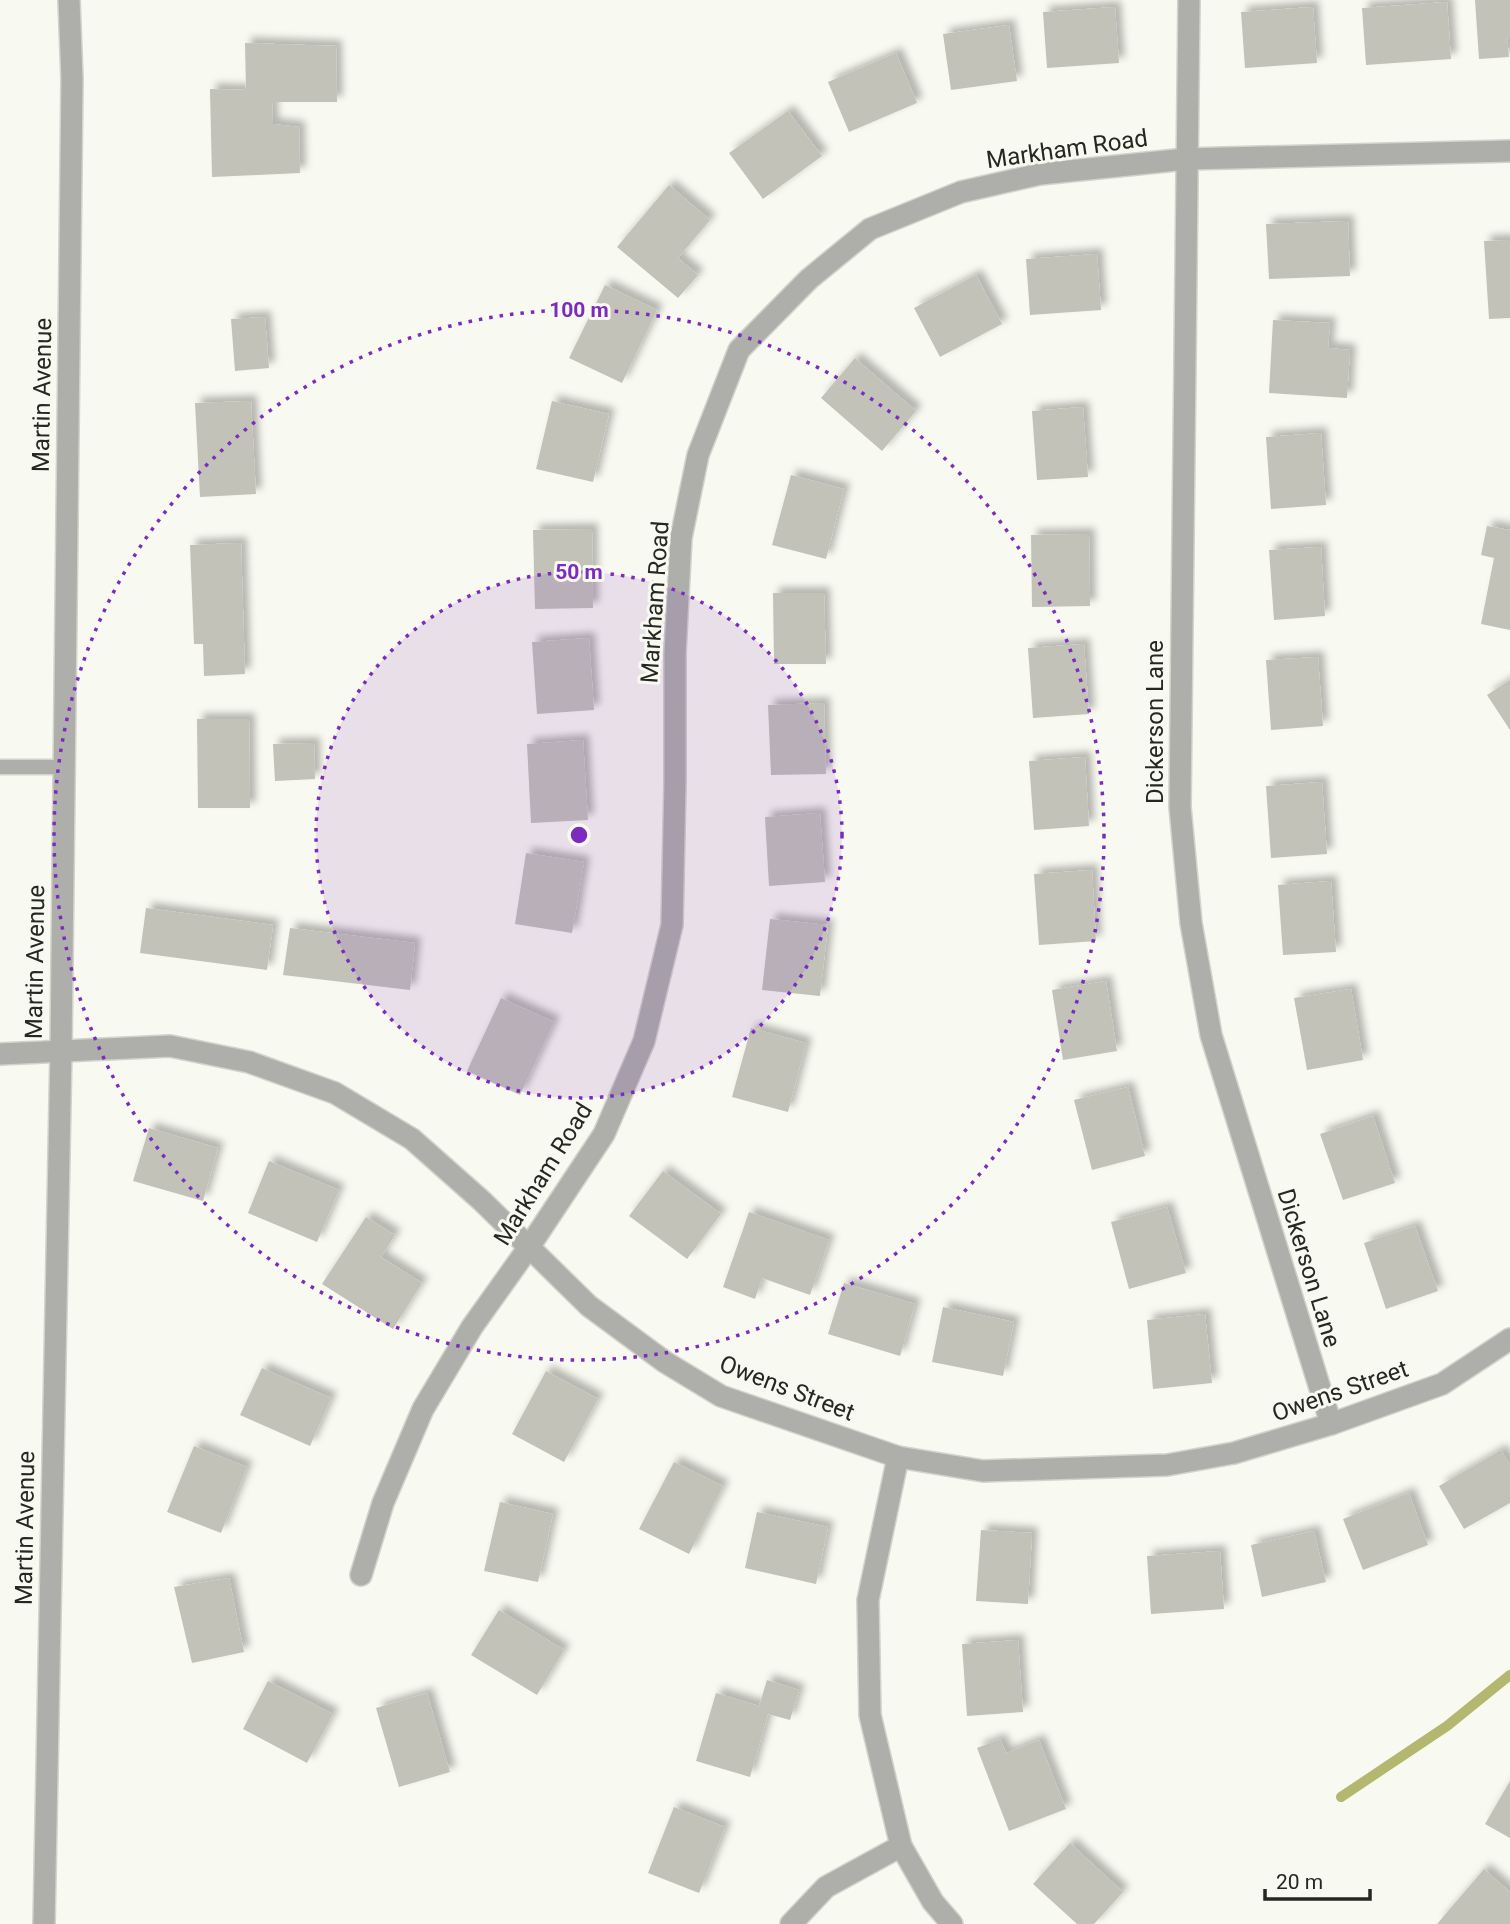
<svg xmlns="http://www.w3.org/2000/svg" width="1510" height="1924" viewBox="0 0 1510 1924" font-family="Roboto,sans-serif">
  <style>
    .lines { fill: none; stroke-linecap: round; stroke-linejoin: round }
    .stream { stroke: #b4b770; stroke-width: 10 }
    .building { fill: #c2c2b9; filter: url(#shadow) }
    .service-casing { stroke: #d2d3cb; stroke-width: 17 }
    .minor-casing { stroke: #d2d3cb; stroke-width: 24 }
    .service { stroke: #aeafaa; stroke-width: 14 }
    .minor { stroke: #aeafaa; stroke-width: 21 }
    .ring { fill: none; stroke: #7b2cbf; stroke-width: 3.5; stroke-dasharray: 3.5 7 }
    .labels { text-anchor: middle; stroke-width: 6; stroke-linejoin: round; paint-order: stroke }
    .street-label { font-size: 24px; fill: #262623; stroke: #f8f9f0 }
    .centre { fill: #7b2cbf; stroke: #f8f9f0; stroke-width: 3.5 }
    .ring-label { font-size: 21px; text-anchor: middle; font-weight: bold; fill: #7b2cbf; stroke: #f8f9f0; stroke-width: 6; stroke-linejoin: round; paint-order: stroke }
  </style>
  <defs>
    <filter id="shadow"><feDropShadow dx="6" dy="-6" stdDeviation="3.5" flood-color="#0004"/></filter>
  </defs>
  <rect width="100%" height="100%" fill="#f8f9f0"/>
  <g class="lines">
    <polyline class="stream" points="1341,1797 1447,1726 1510,1675"/>
  </g>
  <g class="building">
    <polygon points="1475,0 1510,0 1510,37 1507,37 1509,57 1479,59"/>
    <polygon points="1447,2 1451,59 1366,65 1362,8"/>
    <polygon points="1115,7 1119,63 1047,68 1043,12"/>
    <polygon points="1313,7 1317,63 1245,68 1241,12"/>
    <polygon points="1009,25 1017,81 951,90 943,34"/>
    <polygon points="245,43 336,46 337,102 272,102 273,124 299,127 300,173 212,177 210,89 246,90"/>
    <polygon points="896,53 917,103 849,132 828,82"/>
    <polygon points="788,111 822,156 763,199 729,153"/>
    <polygon points="669,185 710,220 678,258 698,275 678,298 617,247"/>
    <polygon points="1348,221 1350,276 1269,279 1266,224"/>
    <polygon points="1510,240 1510,318 1489,319 1484,241"/>
    <polygon points="1097,254 1101,310 1030,315 1026,259"/>
    <polygon points="976,275 1002,324 940,357 914,308"/>
    <polygon points="605,285 657,310 622,383 569,358"/>
    <polygon points="265,317 269,368 235,371 231,319"/>
    <polygon points="1273,320 1330,323 1328,348 1350,350 1347,398 1269,393"/>
    <polygon points="855,358 916,411 882,451 821,398"/>
    <polygon points="251,401 256,494 200,497 195,403"/>
    <polygon points="552,401 609,414 593,482 536,469"/>
    <polygon points="1083,407 1088,477 1037,480 1032,411"/>
    <polygon points="1321,433 1326,505 1271,509 1266,437"/>
    <polygon points="791,475 844,489 826,559 772,545"/>
    <polygon points="1487,526 1510,530 1510,630 1481,624 1494,558 1481,555"/>
    <polygon points="592,529 593,608 535,609 533,530"/>
    <polygon points="1089,534 1090,606 1032,607 1031,535"/>
    <polygon points="241,543 245,674 204,676 203,644 194,644 190,545"/>
    <polygon points="1321,547 1325,616 1274,620 1269,550"/>
    <polygon points="773,593 824,593 826,664 774,664"/>
    <polygon points="589,638 594,710 537,714 532,642"/>
    <polygon points="1084,644 1089,714 1033,718 1028,648"/>
    <polygon points="1318,657 1323,726 1271,730 1266,660"/>
    <polygon points="1510,680 1510,730 1487,695"/>
    <polygon points="824,703 826,774 771,775 768,705"/>
    <polygon points="197,719 249,719 250,808 198,808"/>
    <polygon points="583,740 588,820 531,823 527,744"/>
    <polygon points="314,743 315,779 275,781 273,744"/>
    <polygon points="1085,757 1089,826 1034,830 1029,761"/>
    <polygon points="1322,782 1327,854 1271,858 1266,786"/>
    <polygon points="820,813 825,882 769,886 765,817"/>
    <polygon points="526,853 584,862 572,933 515,924"/>
    <polygon points="1092,870 1096,941 1039,945 1034,874"/>
    <polygon points="1331,881 1336,952 1283,955 1278,885"/>
    <polygon points="146,908 273,925 267,970 140,953"/>
    <polygon points="770,919 828,925 820,996 762,990"/>
    <polygon points="290,928 415,943 410,990 283,975"/>
    <polygon points="1106,981 1117,1051 1063,1060 1052,990"/>
    <polygon points="1351,989 1363,1060 1307,1070 1294,998"/>
    <polygon points="501,998 554,1022 520,1095 467,1071"/>
    <polygon points="751,1028 806,1043 788,1112 732,1097"/>
    <polygon points="1128,1087 1145,1156 1092,1170 1074,1100"/>
    <polygon points="1373,1116 1395,1183 1343,1200 1320,1134"/>
    <polygon points="149,1128 218,1148 203,1201 133,1181"/>
    <polygon points="269,1161 339,1190 317,1242 248,1213"/>
    <polygon points="663,1171 721,1214 687,1259 629,1216"/>
    <polygon points="1167,1207 1186,1273 1129,1289 1111,1222"/>
    <polygon points="749,1212 829,1240 810,1295 762,1278 755,1299 723,1287"/>
    <polygon points="366,1217 395,1235 381,1257 422,1283 393,1329 322,1284"/>
    <polygon points="1415,1226 1438,1291 1386,1309 1364,1243"/>
    <polygon points="844,1283 915,1304 900,1356 828,1334"/>
    <polygon points="943,1307 1014,1322 1003,1376 932,1362"/>
    <polygon points="1205,1314 1212,1383 1153,1389 1147,1320"/>
    <polygon points="262,1368 331,1398 310,1446 240,1415"/>
    <polygon points="546,1371 598,1399 564,1462 512,1434"/>
    <polygon points="194,1446 247,1467 221,1533 167,1512"/>
    <polygon points="1501,1450 1510,1465 1510,1503 1464,1529 1439,1486"/>
    <polygon points="674,1462 723,1486 689,1554 639,1529"/>
    <polygon points="1409,1493 1428,1545 1363,1570 1343,1519"/>
    <polygon points="500,1502 553,1514 538,1582 484,1571"/>
    <polygon points="757,1512 828,1527 816,1584 745,1568"/>
    <polygon points="981,1530 1032,1533 1028,1604 976,1601"/>
    <polygon points="1314,1531 1326,1582 1262,1597 1251,1545"/>
    <polygon points="1220,1551 1224,1609 1151,1614 1147,1556"/>
    <polygon points="229,1578 244,1652 192,1663 174,1587"/>
    <polygon points="499,1610 564,1650 537,1695 471,1655"/>
    <polygon points="1018,1640 1023,1712 967,1716 962,1644"/>
    <polygon points="767,1680 799,1690 790,1720 768,1714 750,1777 696,1761 716,1693 759,1706"/>
    <polygon points="268,1681 333,1714 307,1763 243,1729"/>
    <polygon points="427,1693 450,1772 399,1787 376,1708"/>
    <polygon points="1000,1739 1006,1753 1039,1740 1066,1809 1009,1831 977,1748"/>
    <polygon points="1510,1781 1510,1838 1485,1824"/>
    <polygon points="674,1807 725,1827 699,1893 648,1873"/>
    <polygon points="1070,1843 1123,1892 1094,1924 1077,1924 1033,1884"/>
    <polygon points="1484,1869 1510,1892 1510,1924 1437,1924"/>
  </g>
  <g class="lines">
    <defs>
      <polyline id="service" points="0,767 64,767"/>
      <g id="minor">
        <polyline points="1189,0 1180,807 1191,923 1211,1035 1331,1424"/>
        <polyline points="0,1054 170,1046 249,1062 335,1093 412,1139 482,1201 589,1306 665,1362 721,1396 898,1457 983,1471 1167,1465 1234,1453 1331,1424 1442,1384 1510,1339"/>
        <polyline points="898,1457 868,1600 870,1715 901,1846 933,1902 952,1924"/>
        <polyline points="361,1575 383,1503 423,1409 472,1327 529,1247 604,1134 644,1041 672,925 675,782 675,653 681,538 698,455 739,350 809,279 870,229 961,192 1040,174 1186,159 1510,151"/>
        <polyline points="44,1924 61,1050 72,79 69,0"/>
        <polyline points="791,1924 826,1887 901,1846"/>
      </g>
    </defs>
    <use href="#service" class="service-casing"/>
    <use href="#minor" class="minor-casing"/>
    <use href="#service" class="service"/>
    <use href="#minor" class="minor"/>
  </g>
  <circle cx="579" cy="835" r="263" fill="#7b2cbf" fill-opacity=".12"/>
  <g class="ring">
    <circle cx="579" cy="835" r="263"/>
    <circle cx="579" cy="835" r="525"/>
  </g>
  <g class="labels">
    <g class="street-label">
      <text transform="translate(1067 149) rotate(-8)" y="8">Markham Road</text>
      <text transform="translate(42 395) rotate(-89)" y="8">Martin Avenue</text>
      <text transform="translate(655 602) rotate(-86)" y="8">Markham Road</text>
      <text transform="translate(1155 722) rotate(-90)" y="8">Dickerson Lane</text>
      <text transform="translate(35 962) rotate(-89)" y="8">Martin Avenue</text>
      <text transform="translate(543 1174) rotate(-58)" y="8">Markham Road</text>
      <text transform="translate(1309 1268) rotate(73)" y="8">Dickerson Lane</text>
      <text transform="translate(787 1388) rotate(21)" y="8">Owens Street</text>
      <text transform="translate(1340 1391) rotate(-19)" y="8">Owens Street</text>
      <text transform="translate(25 1528) rotate(-89)" y="8">Martin Avenue</text>
    </g>
  </g>
  <circle cx="579" cy="835" r="10" class="centre"/>
  <g class="ring-label">
    <text x="579" y="317">100 m</text>
    <text x="579" y="579">50 m</text>
  </g>
  <path d="M1265 1889v10h105v-10" fill="none" stroke="#262623" stroke-width="3.5"/>
  <text x="1276" y="1889" font-size="21" fill="#262623" stroke="#f8f9f0" stroke-width="5" paint-order="stroke">20 m</text>
</svg>
